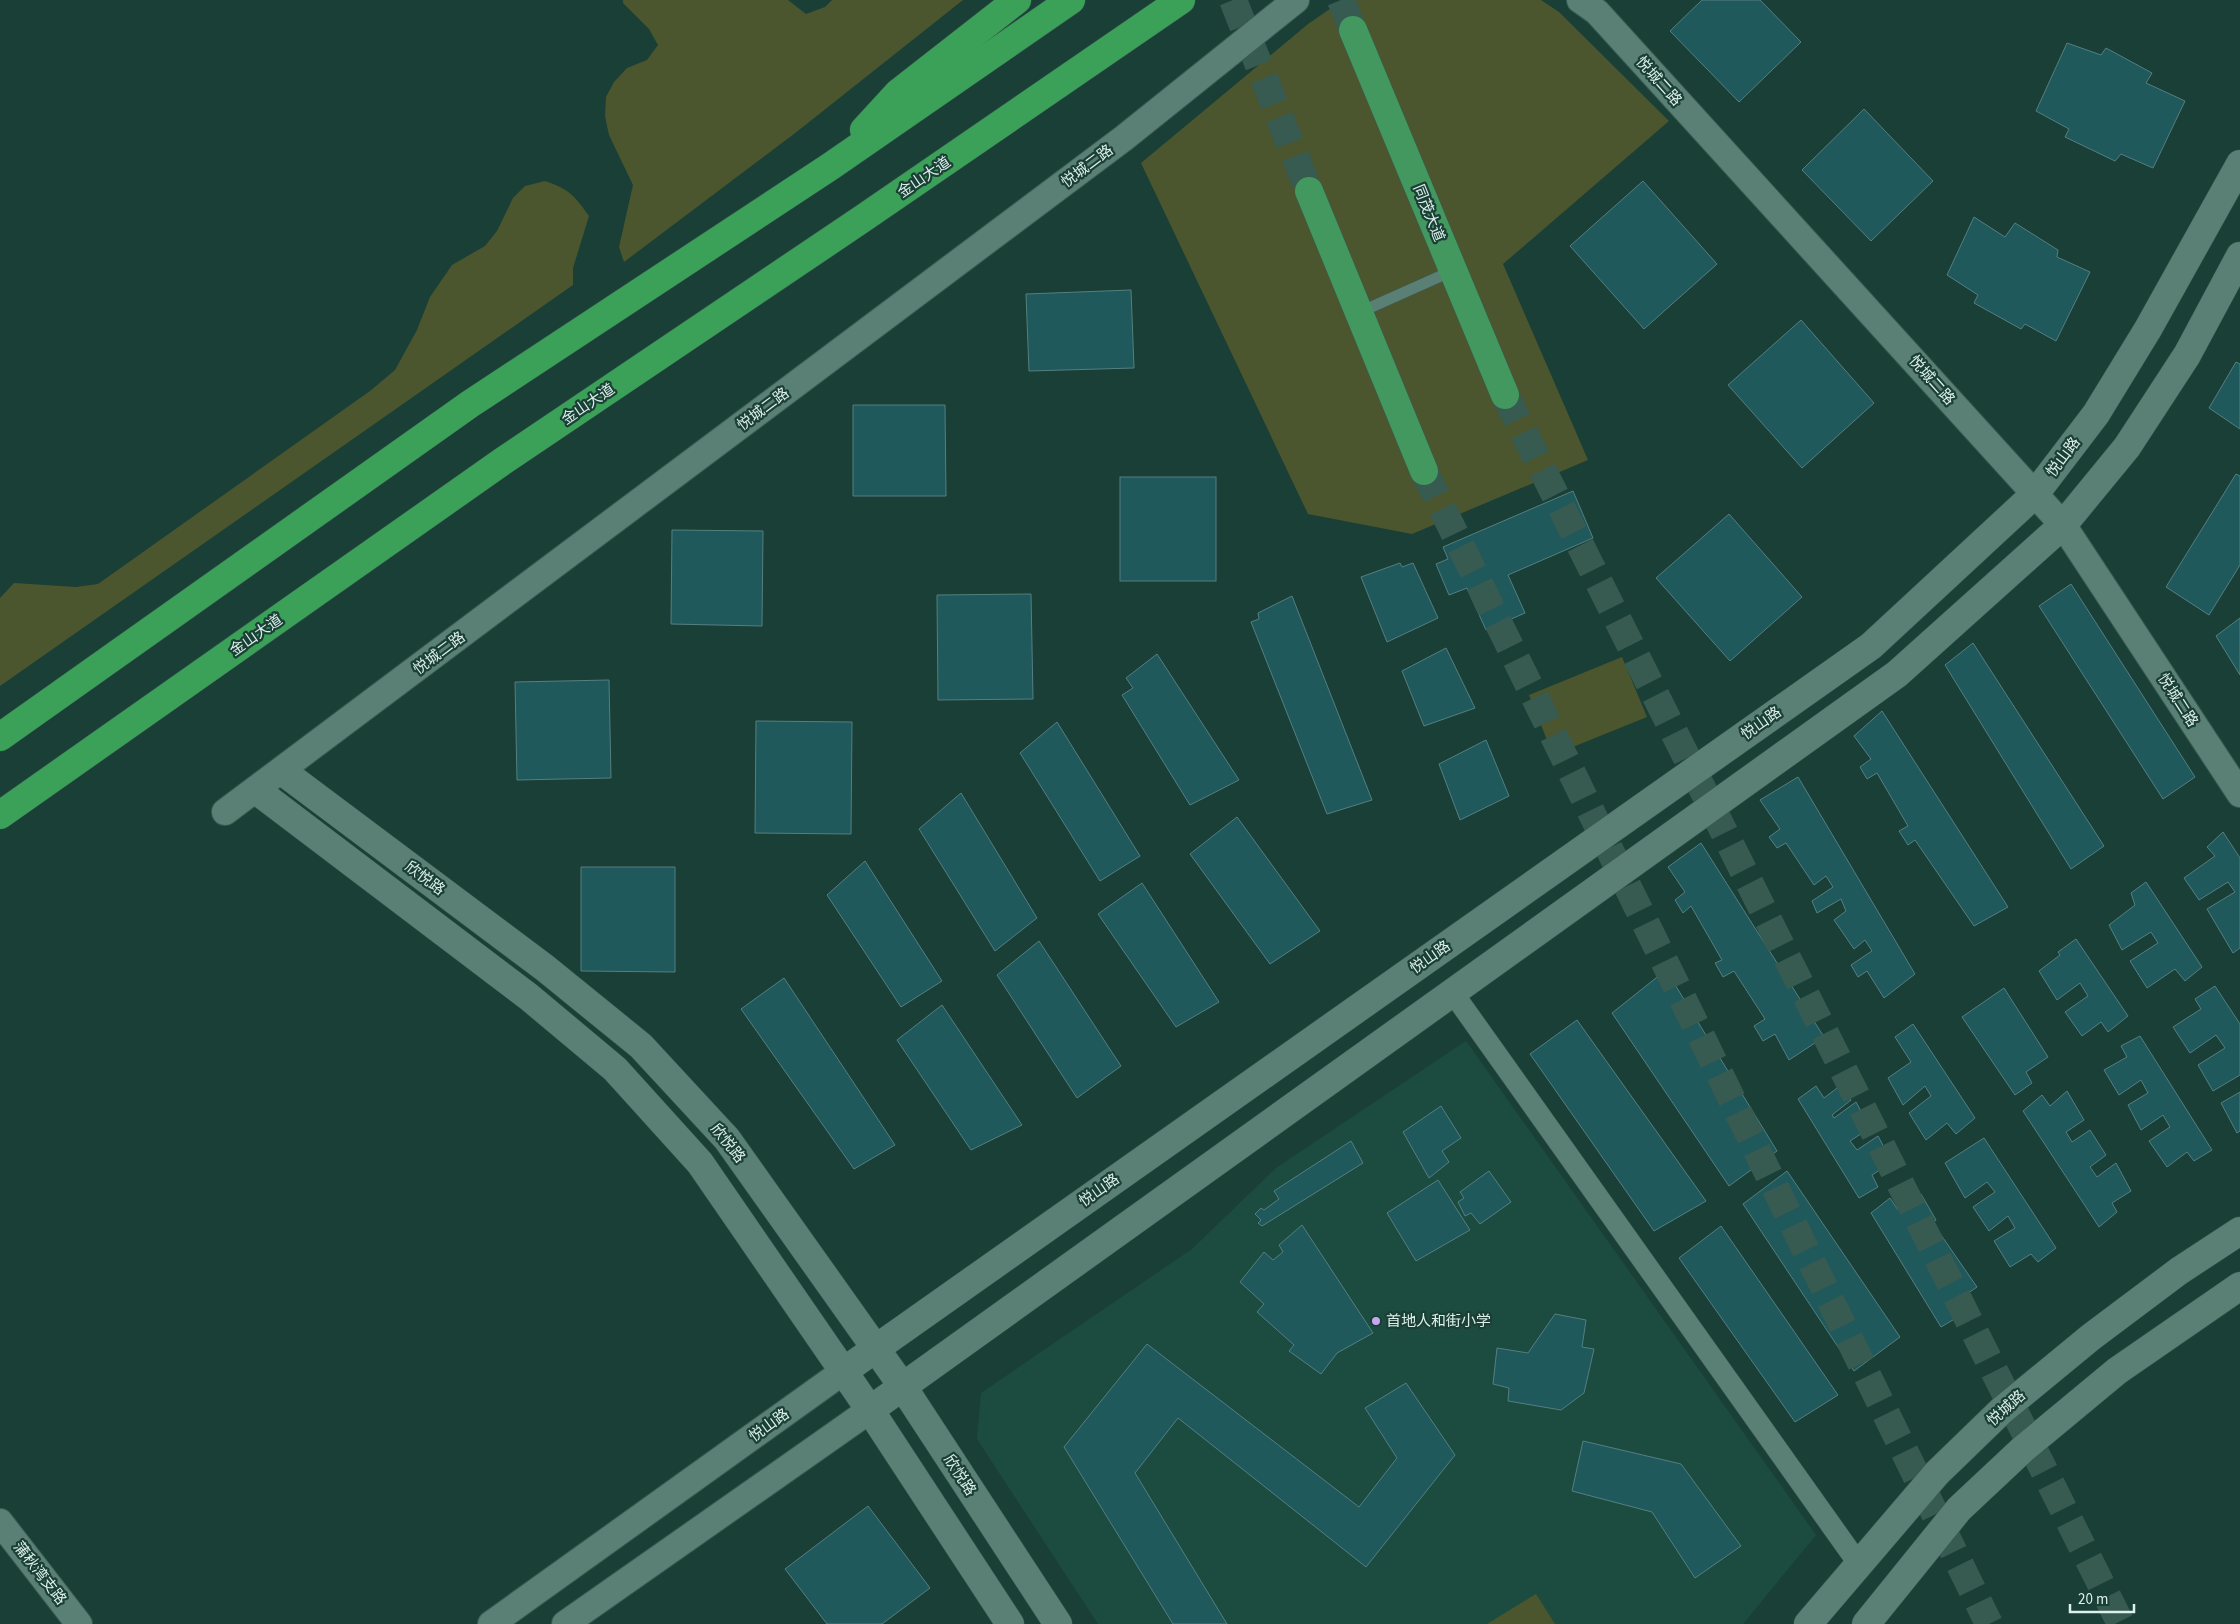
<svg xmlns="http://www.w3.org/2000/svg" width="2240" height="1624" viewBox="0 0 2240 1624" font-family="'Source Sans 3','Noto Sans SC',sans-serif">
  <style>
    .built { fill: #1c4c40 }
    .green { fill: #4b562f }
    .building { fill: #1f595c; stroke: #557f81 }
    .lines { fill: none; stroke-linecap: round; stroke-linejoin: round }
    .primary-tunnel { stroke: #375a51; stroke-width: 28; stroke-dasharray: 28 14; stroke-linecap: butt }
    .service-casing { stroke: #395b52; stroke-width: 12 }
    .minor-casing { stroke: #395b52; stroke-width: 22 }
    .tertiary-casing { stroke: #395b52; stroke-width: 28 }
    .secondary-casing { stroke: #395b52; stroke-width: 29 }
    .primary-casing { stroke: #395b52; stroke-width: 29 }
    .trunk-casing { stroke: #395b52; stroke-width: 29 }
    .service { stroke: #5a8075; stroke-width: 11 }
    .minor { stroke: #5a8075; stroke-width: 21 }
    .tertiary { stroke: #5a8075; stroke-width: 26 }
    .secondary { stroke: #5a8075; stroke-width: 28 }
    .primary { stroke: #43985f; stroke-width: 28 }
    .trunk { stroke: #3ba058; stroke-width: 28 }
    .poi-dot { fill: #c7a6f0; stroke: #1a3f36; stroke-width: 2 }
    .labels { text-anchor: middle; stroke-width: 4.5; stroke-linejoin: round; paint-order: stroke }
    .street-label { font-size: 15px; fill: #dcf0e9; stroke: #1a3f36 }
    .poi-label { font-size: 15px; fill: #dcf0e9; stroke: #1a3f36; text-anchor: start }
  </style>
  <rect width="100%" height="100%" fill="#1a3f36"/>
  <polygon class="built" points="1466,1041 1816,1535 1743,1624 1098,1624 977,1439 981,1393 1192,1249 1276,1168"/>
  <g class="green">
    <polygon points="623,0 788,0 806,14 825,7 832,0 963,0 794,134 624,262 619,247 633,185 609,135 605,116 606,97 614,82 627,68 647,60 658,45 649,29 623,3"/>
    <polygon points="1343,0 1541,0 1559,12 1669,121 1503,264 1588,460 1412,534 1308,514 1141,163 1308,24"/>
    <path d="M545 181C569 189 575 196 589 216L573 268V285L0 686V598L14 583 76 587 98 584 370 391 395 370 417 330 430 297 452 265 485 246 497 231 513 198 525 186Z"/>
    <polygon points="1622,657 1647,717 1553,755 1529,695"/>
    <polygon points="1536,1594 1555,1624 1487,1624"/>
  </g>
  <g class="building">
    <polygon points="1702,0 1760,0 1801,42 1739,102 1670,31"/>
    <polygon points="2067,43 2101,55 2106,48 2152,73 2146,83 2185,101 2153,168 2121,154 2115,161 2065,137 2069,129 2036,111"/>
    <polygon points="1864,109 1933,181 1871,241 1802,170"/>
    <polygon points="1643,181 1717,264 1644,329 1570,246"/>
    <polygon points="1974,217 2005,237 2015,223 2058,250 2057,257 2090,272 2056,341 2025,324 2021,329 1974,303 1978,295 1947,275"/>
    <polygon points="1131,290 1134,368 1029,371 1026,294"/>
    <polygon points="1801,320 1874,403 1802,468 1728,385"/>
    <polygon points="2236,362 2240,364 2240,429 2209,408"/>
    <polygon points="853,405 945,405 946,496 853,496"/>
    <polygon points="2236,474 2240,476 2240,565 2209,615 2166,587"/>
    <rect x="1120" y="477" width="96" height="104"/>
    <polygon points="1573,491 1593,538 1508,575 1525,613 1486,630 1467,588 1449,595 1436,564 1448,559 1443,547"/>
    <polygon points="1729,514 1802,597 1730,661 1656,578"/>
    <polygon points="672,530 763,531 762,626 671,624"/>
    <polygon points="1400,563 1402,567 1413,563 1438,618 1387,642 1361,577"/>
    <polygon points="2071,584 2195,777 2163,799 2039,606"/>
    <polygon points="1031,594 1033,699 938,700 937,595"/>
    <polygon points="1292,596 1372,800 1327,814 1251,622 1259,619 1258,613"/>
    <polygon points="2240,618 2240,675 2216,636"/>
    <polygon points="1973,643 2104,846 2071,869 1945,665"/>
    <polygon points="1446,648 1475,708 1424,726 1402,671"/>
    <polygon points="1157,654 1239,780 1190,805 1122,695 1133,688 1126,678"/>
    <polygon points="609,680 611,778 517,780 515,682"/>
    <polygon points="1882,711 2008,907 1974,926 1915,840 1908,845 1899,831 1908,826 1877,773 1867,779 1860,767 1871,759 1854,736"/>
    <polygon points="756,721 852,722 851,834 755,833"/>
    <polygon points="1057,722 1140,856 1100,881 1020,753"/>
    <polygon points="1486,740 1509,796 1460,820 1439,764"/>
    <polygon points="1798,777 1915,974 1884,998 1867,971 1858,977 1851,965 1872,951 1865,940 1854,949 1834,920 1846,911 1841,899 1817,913 1812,901 1833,887 1826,876 1814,885 1786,843 1777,848 1769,837 1780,829 1760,800"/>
    <polygon points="961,793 1037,918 995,951 919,829"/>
    <polygon points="1237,817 1320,931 1270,964 1190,854"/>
    <polygon points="2223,832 2240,858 2240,948 2233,953 2207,909 2235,892 2228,882 2199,900 2184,878 2215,856 2207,847"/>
    <polygon points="1701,843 1824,1037 1789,1060 1775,1034 1763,1041 1754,1026 1765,1019 1734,971 1723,977 1715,963 1722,960 1691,906 1683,913 1675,900 1685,892 1668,867"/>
    <polygon points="865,861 942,981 901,1007 827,895"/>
    <polygon points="581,867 675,867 675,972 581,971"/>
    <polygon points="2146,882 2202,967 2185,981 2175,969 2147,988 2130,961 2158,943 2151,932 2122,950 2109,925 2135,905 2131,893"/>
    <polygon points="1142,883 1219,1002 1176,1027 1098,914"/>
    <polygon points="2076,939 2128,1016 2108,1032 2101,1022 2082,1036 2065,1012 2088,996 2080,983 2057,1000 2039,971 2060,955 2058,952"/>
    <polygon points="1039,941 1121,1066 1077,1098 997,975"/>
    <polygon points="1666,970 1777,1151 1729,1186 1612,1013"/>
    <polygon points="784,978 895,1145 854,1169 741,1009"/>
    <polygon points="2215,986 2240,1024 2240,1075 2213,1091 2198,1065 2225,1048 2216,1035 2190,1053 2173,1027 2201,1009 2195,999"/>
    <polygon points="2004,988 2048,1057 2026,1072 2032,1083 2015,1095 1962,1017"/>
    <polygon points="942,1005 1022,1125 971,1150 897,1040"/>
    <polygon points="1577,1020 1706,1201 1654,1231 1530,1054"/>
    <polygon points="1913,1024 1975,1118 1956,1134 1947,1123 1926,1140 1909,1113 1931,1096 1925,1086 1903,1105 1888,1078 1911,1062 1895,1037"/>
    <polygon points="2140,1036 2212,1150 2194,1161 2187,1152 2167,1167 2149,1141 2170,1127 2163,1115 2141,1130 2128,1105 2148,1093 2141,1080 2119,1095 2104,1070 2127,1057 2121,1046"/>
    <polygon points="1841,1085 1851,1100 1832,1115 1834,1118 1856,1102 1870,1128 1850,1141 1857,1150 1878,1136 1892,1162 1872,1175 1878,1187 1859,1198 1798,1099 1816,1086 1824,1098"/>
    <polygon points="2067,1091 2084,1120 2066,1132 2072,1142 2090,1130 2106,1155 2090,1167 2097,1177 2116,1163 2131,1191 2112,1203 2117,1212 2099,1227 2023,1111 2042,1095 2050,1106"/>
    <polygon points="2240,1092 2240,1131 2237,1133 2221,1103"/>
    <polygon points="1441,1106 1461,1138 1442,1151 1449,1162 1429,1178 1403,1132"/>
    <polygon points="1984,1138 2056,1248 2038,1262 2031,1254 2010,1267 1994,1241 2015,1228 2008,1216 1989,1231 1973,1207 1995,1192 1987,1182 1965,1198 1945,1163"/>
    <polygon points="1351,1141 1363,1163 1262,1226 1258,1223 1261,1220 1255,1214 1261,1208 1264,1210 1279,1199 1274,1191"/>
    <polygon points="1489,1171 1511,1202 1480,1224 1471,1213 1465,1216 1458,1202 1464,1198 1460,1192"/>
    <polygon points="1787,1171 1900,1337 1854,1371 1743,1204"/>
    <polygon points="1438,1180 1470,1230 1416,1261 1387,1213"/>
    <polygon points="1921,1194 1936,1220 1913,1234 1920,1245 1939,1232 1977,1287 1955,1302 1963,1314 1941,1327 1871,1213 1890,1198 1898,1210"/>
    <polygon points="1302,1225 1373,1333 1337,1353 1321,1374 1289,1351 1294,1345 1257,1312 1264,1304 1240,1282 1264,1252 1273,1260 1283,1252 1279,1245"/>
    <polygon points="1721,1226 1838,1395 1795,1422 1679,1258"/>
    <polygon points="1555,1314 1586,1320 1582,1347 1594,1349 1584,1393 1561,1410 1508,1401 1509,1388 1493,1384 1497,1348 1528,1353"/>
    <polygon points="1147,1344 1359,1507 1397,1458 1365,1408 1406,1383 1455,1455 1366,1567 1178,1418 1135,1473 1227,1624 1173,1624 1064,1447"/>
    <polygon points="1583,1441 1681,1464 1741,1546 1695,1578 1652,1512 1572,1491"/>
    <polygon points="868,1506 930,1588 882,1624 827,1624 785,1569"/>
  </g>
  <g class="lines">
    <g class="primary-tunnel">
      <polyline points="1233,0 1309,191"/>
      <polyline points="1341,0 1353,30"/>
      <polyline points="1505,395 2121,1624"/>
      <polyline points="1424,471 1989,1624"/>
    </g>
    <defs>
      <polyline id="service" points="1358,313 1452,271"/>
      <polyline id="minor" points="1453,993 1858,1563"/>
      <g id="tertiary">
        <polyline points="1580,0 1597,12 2063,525 2240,794"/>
        <polyline points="225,812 1124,138 1296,0"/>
        <polyline points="0,1522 79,1624"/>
        <polyline points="491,1624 844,1371"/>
        <polyline points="565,1624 870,1410"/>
      </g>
      <g id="secondary">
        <polyline points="282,771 545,968 641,1046 727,1139 903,1387 1058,1624"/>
        <polyline points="256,790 529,997 615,1069 700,1163 870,1410 1010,1624"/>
        <polyline points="844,1371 1871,646 2035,494 2096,414 2148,329 2240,164"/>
        <polyline points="870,1410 1897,674 2063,525 2127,447 2187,355 2240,256"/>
        <polyline points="1808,1624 1937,1473 2001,1411 2091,1337 2179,1271 2240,1231"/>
        <polyline points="1866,1624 1959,1509 2023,1449 2117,1371 2240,1286"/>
      </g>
      <g id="primary">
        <polyline points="1353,30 1505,395"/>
        <polyline points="1309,191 1424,471"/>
      </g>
      <g id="trunk">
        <polyline points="864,130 898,93 1017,0"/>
        <polyline points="0,737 470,404 831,166 1071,0"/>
        <polyline points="0,815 503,461 862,219 1181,0"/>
      </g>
    </defs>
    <use href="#service" class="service-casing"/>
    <use href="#minor" class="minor-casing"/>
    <use href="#tertiary" class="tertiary-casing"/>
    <use href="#secondary" class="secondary-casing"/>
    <use href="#primary" class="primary-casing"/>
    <use href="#trunk" class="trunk-casing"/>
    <use href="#service" class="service"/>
    <use href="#minor" class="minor"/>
    <use href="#tertiary" class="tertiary"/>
    <use href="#secondary" class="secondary"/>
    <use href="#primary" class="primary"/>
    <use href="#trunk" class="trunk"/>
  </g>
  <circle class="poi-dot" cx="1376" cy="1321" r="5"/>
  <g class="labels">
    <g class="street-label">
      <text transform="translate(1659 81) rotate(48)" y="5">悦城二路</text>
      <text transform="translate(1087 166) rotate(-37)" y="5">悦城二路</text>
      <text transform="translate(924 177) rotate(-34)" y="5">金山大道</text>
      <text transform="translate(1429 213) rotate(68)" y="5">同茂大道</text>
      <text transform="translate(1932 380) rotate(48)" y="5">悦城二路</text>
      <text transform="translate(588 404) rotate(-34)" y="5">金山大道</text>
      <text transform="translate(763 409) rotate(-37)" y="5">悦城二路</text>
      <text transform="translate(2063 457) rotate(-53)" y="5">悦山路</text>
      <text transform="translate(256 635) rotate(-35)" y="5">金山大道</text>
      <text transform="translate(439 653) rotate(-37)" y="5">悦城二路</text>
      <text transform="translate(2178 700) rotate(57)" y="5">悦城二路</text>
      <text transform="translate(1761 723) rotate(-35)" y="5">悦山路</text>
      <text transform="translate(425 878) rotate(37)" y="5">欣悦路</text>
      <text transform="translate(1430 957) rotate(-35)" y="5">悦山路</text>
      <text transform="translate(728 1143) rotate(51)" y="5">欣悦路</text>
      <text transform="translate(1099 1190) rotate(-35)" y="5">悦山路</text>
      <text transform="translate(2006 1408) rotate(-42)" y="5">悦城路</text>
      <text transform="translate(769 1425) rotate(-36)" y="5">悦山路</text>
      <text transform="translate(960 1475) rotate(57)" y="5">欣悦路</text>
      <text transform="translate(40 1573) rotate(52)" y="5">蒲秋湾支路</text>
    </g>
    <g class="poi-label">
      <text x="1386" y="1326">首地人和街小学</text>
    </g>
  </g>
  <path d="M2070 1604v8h64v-8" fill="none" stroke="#dcf0e9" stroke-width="2.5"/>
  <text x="2078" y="1604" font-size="15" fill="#dcf0e9" stroke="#1a3f36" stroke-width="4" paint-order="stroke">20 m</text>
</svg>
